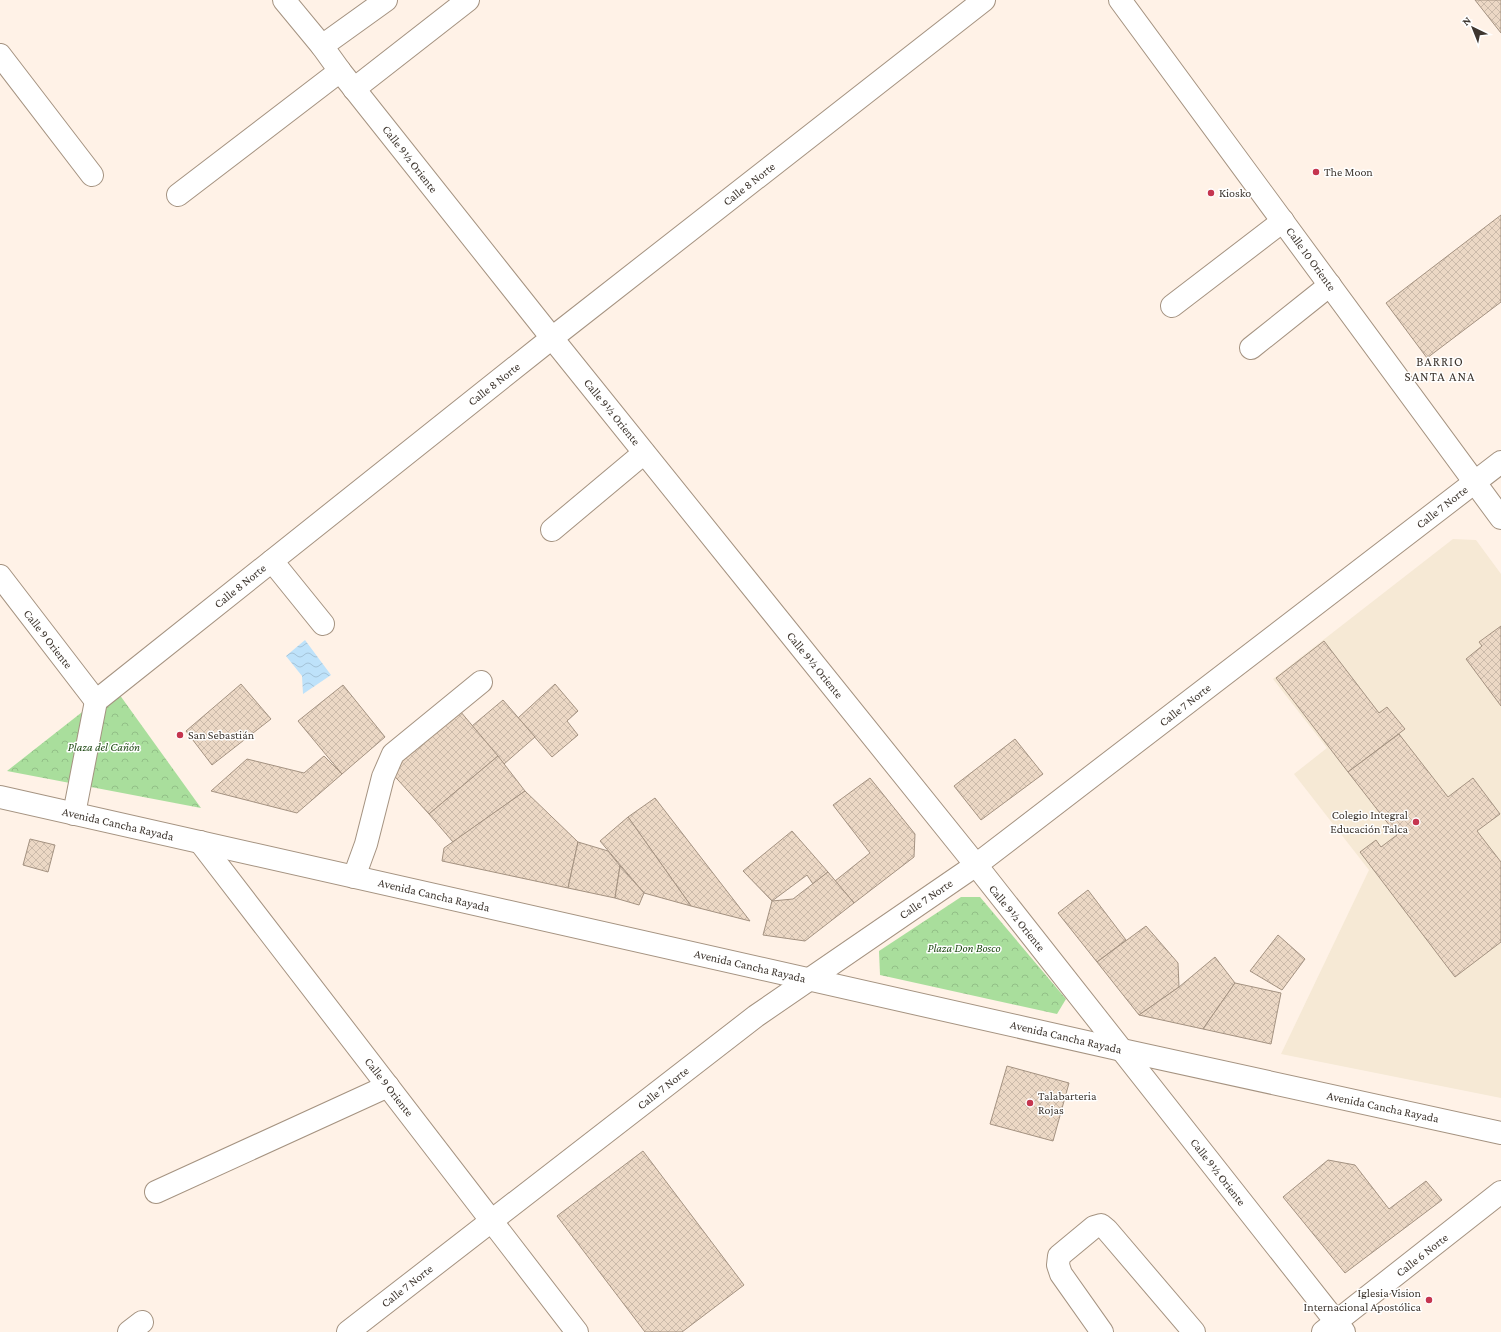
<svg xmlns="http://www.w3.org/2000/svg" width="1501" height="1332" viewBox="0 0 1501 1332" font-family="'Crimson Pro',serif">
  <style>
    .education { fill: #f6e9d5 }
    .park { fill: url(#park-crowns) }
    .water { fill: url(#water-waves) }
    .building { fill: url(#building-cross-hatch); stroke: #a49281 }
    .lines { fill: none; stroke-linecap: round; stroke-linejoin: round }
    .minor-casing { stroke: #a59381; stroke-width: 24 }
    .major-casing { stroke: #a59381; stroke-width: 24 }
    .minor { stroke: #fff; stroke-width: 22 }
    .major { stroke: #fff; stroke-width: 22 }
    .poi-dot { fill: #c5354f; stroke: #fff; stroke-width: 1.5 }
    .labels { text-anchor: middle; stroke-width: 3; stroke-linejoin: round; paint-order: stroke }
    .street-label { font-size: 12px; fill: #3e362f; stroke: #fff }
    .poi-label { font-size: 12px; fill: #3e362f; stroke: #fff; text-anchor: start }
    .park-label { font-size: 12px; font-style: italic; fill: #214b16; stroke: #fff }
    .neighbourhood-label { font-size: 13px; letter-spacing: 1px; fill: #3e362f; stroke: #fff }
  </style>
  <defs>
    <pattern id="park-crowns" width="20" height="18" patternUnits="userSpaceOnUse"><rect width="20" height="18" fill="#a9de9c"/><path d="M2 6a3 3 0 1 1 6 0M12 15a3 3 0 1 1 6 0" fill="none" stroke="#92bf87"/></pattern>
    <pattern id="water-waves" width="16" height="10" patternUnits="userSpaceOnUse"><rect width="16" height="10" fill="#bee2fa"/><path d="M0 5q4-4 8 0t8 0" fill="none" stroke="#a4c2d7"/></pattern>
    <pattern id="building-cross-hatch" width="8" height="8" patternUnits="userSpaceOnUse"><rect width="8" height="8" fill="#ecd8c5"/><path d="M0 0l8 8M0 8l8-8" fill="none" stroke="#cbbaaa"/></pattern>
  </defs>
  <rect width="100%" height="100%" fill="#fff2e7"/>
  <polygon class="education" points="1453,539 1476,540 1501,574 1501,1098 1281,1054 1369,870 1294,774 1327,748 1273,679"/>
  <g class="park">
    <polygon points="114,687 201,808 7,771"/>
    <polygon points="961,897 980,897 1066,999 1057,1014 880,975 879,951"/>
  </g>
  <polygon class="water" points="305,640 331,675 303,694 302,676 286,656"/>
  <g class="building">
    <polygon points="1475,0 1501,0 1501,33"/>
    <polygon points="1501,215 1501,302 1427,358 1386,303"/>
    <polygon points="1501,626 1501,706 1466,659 1482,646 1479,642"/>
    <polygon points="1324,641 1379,713 1387,707 1405,729 1348,772 1276,678"/>
    <polygon points="241,684 271,719 212,765 186,731"/>
    <polygon points="555,684 578,711 567,721 578,735 552,757 518,718"/>
    <polygon points="343,685 385,737 342,774 298,721"/>
    <polygon points="503,700 535,737 504,764 472,726"/>
    <polygon points="460,711 498,756 429,814 388,769"/>
    <polygon points="1399,734 1448,797 1473,778 1500,814 1477,831 1501,862 1501,942 1455,977 1360,852 1376,840 1381,847 1397,835 1348,772"/>
    <polygon points="1015,739 1043,774 981,820 954,786"/>
    <polygon points="324,756 342,774 297,813 211,791 247,759 304,773"/>
    <polygon points="498,756 525,791 453,842 429,814"/>
    <polygon points="870,778 915,834 914,857 854,903 835,881 870,853 833,805"/>
    <polygon points="525,791 578,842 568,888 442,861 444,848"/>
    <polygon points="655,798 750,921 691,906 628,817"/>
    <polygon points="628,817 691,906 644,893 600,841"/>
    <polygon points="792,831 828,872 813,884 807,875 772,901 743,871"/>
    <polygon points="30,839 55,845 48,872 23,865"/>
    <polygon points="578,842 608,851 620,866 615,898 568,888"/>
    <polygon points="620,866 644,893 639,905 615,898"/>
    <polygon points="828,872 854,903 805,941 763,935 772,901 793,899"/>
    <polygon points="1088,890 1126,940 1097,962 1058,913"/>
    <polygon points="1146,926 1178,963 1179,987 1139,1015 1097,962"/>
    <polygon points="1278,935 1305,959 1282,990 1250,971"/>
    <polygon points="1215,957 1235,983 1203,1029 1139,1015 1179,987"/>
    <polygon points="1235,983 1281,993 1271,1044 1203,1029"/>
    <polygon points="1007,1066 1069,1083 1053,1141 990,1124"/>
    <polygon points="643,1151 744,1285 682,1332 645,1332 557,1216"/>
    <polygon points="1328,1160 1355,1165 1389,1209 1426,1181 1442,1200 1345,1273 1283,1197"/>
  </g>
  <g class="lines">
    <defs>
      <g id="minor">
        <polyline points="284,0 322,46 340,71 552,338 976,865 1344,1332"/>
        <polyline points="1120,0 1501,518"/>
        <polyline points="322,46 386,0"/>
        <polyline points="0,55 92,175"/>
        <polyline points="354,89 468,0"/>
        <polyline points="178,195 340,71"/>
        <polyline points="1172,306 1283,221"/>
        <polyline points="1251,348 1330,285"/>
        <polyline points="552,530 644,453"/>
        <polyline points="272,561 323,624"/>
        <polyline points="0,576 96,701"/>
        <polyline points="74,814 96,701 552,338 984,0"/>
        <polyline points="200,842 577,1332"/>
        <polyline points="354,877 366,844 383,777 393,754 481,682"/>
        <polyline points="156,1192 388,1086"/>
        <polyline points="129,1332 142,1322"/>
        <polyline points="348,1332 756,1016 976,865 1501,462"/>
        <polyline points="1102,1332 1061,1274 1058,1265 1059,1256 1094,1227 1101,1225 1107,1230 1194,1332"/>
        <polyline points="1323,1332 1501,1192"/>
      </g>
      <polyline id="major" points="0,797 1122,1050 1501,1133"/>
    </defs>
    <use href="#minor" class="minor-casing"/>
    <use href="#major" class="major-casing"/>
    <use href="#minor" class="minor"/>
    <use href="#major" class="major"/>
  </g>
  <g class="poi-dot">
    <circle cx="1316" cy="172" r="4"/>
    <circle cx="1211" cy="193" r="4"/>
    <circle cx="180" cy="735" r="4"/>
    <circle cx="1416" cy="822" r="4"/>
    <circle cx="1030" cy="1103" r="4"/>
    <circle cx="1429" cy="1300" r="4"/>
  </g>
  <g class="labels">
    <g class="street-label">
      <text transform="translate(410 159) rotate(52)" y="4">Calle 9½ Oriente</text>
      <text transform="translate(749 184) rotate(-38)" y="4">Calle 8 Norte</text>
      <text transform="translate(1311 259) rotate(54)" y="4">Calle 10 Oriente</text>
      <text transform="translate(494 384) rotate(-38)" y="4">Calle 8 Norte</text>
      <text transform="translate(612 412) rotate(51)" y="4">Calle 9½ Oriente</text>
      <text transform="translate(1442 507) rotate(-38)" y="4">Calle 7 Norte</text>
      <text transform="translate(240 586) rotate(-39)" y="4">Calle 8 Norte</text>
      <text transform="translate(48 639) rotate(52)" y="4">Calle 9 Oriente</text>
      <text transform="translate(815 665) rotate(51)" y="4">Calle 9½ Oriente</text>
      <text transform="translate(1185 705) rotate(-38)" y="4">Calle 7 Norte</text>
      <text transform="translate(118 824) rotate(13)" y="4">Avenida Cancha Rayada</text>
      <text transform="translate(434 895) rotate(13)" y="4">Avenida Cancha Rayada</text>
      <text transform="translate(926 899) rotate(-34)" y="4">Calle 7 Norte</text>
      <text transform="translate(1017 918) rotate(51)" y="4">Calle 9½ Oriente</text>
      <text transform="translate(750 966) rotate(13)" y="4">Avenida Cancha Rayada</text>
      <text transform="translate(1066 1037) rotate(13)" y="4">Avenida Cancha Rayada</text>
      <text transform="translate(389 1087) rotate(52)" y="4">Calle 9 Oriente</text>
      <text transform="translate(663 1088) rotate(-38)" y="4">Calle 7 Norte</text>
      <text transform="translate(1383 1107) rotate(12)" y="4">Avenida Cancha Rayada</text>
      <text transform="translate(1218 1172) rotate(52)" y="4">Calle 9½ Oriente</text>
      <text transform="translate(1422 1255) rotate(-38)" y="4">Calle 6 Norte</text>
      <text transform="translate(407 1286) rotate(-38)" y="4">Calle 7 Norte</text>
    </g>
    <g class="poi-label">
      <text x="1324" y="176">The Moon</text>
      <text x="1219" y="197">Kiosko</text>
      <text x="188" y="739">San Sebastián</text>
      <text x="1408" y="819" text-anchor="end">Colegio Integral<tspan x="1408" dy="14">Educación Talca</tspan></text>
      <text x="1038" y="1100">Talabarteria<tspan x="1038" dy="14">Rojas</tspan></text>
      <text x="1421" y="1297" text-anchor="end">Iglesia Vision<tspan x="1421" dy="14">Internacional Apostólica</tspan></text>
    </g>
    <g class="park-label">
      <text x="104" y="751">Plaza del Cañón</text>
      <text x="964" y="952">Plaza Don Bosco</text>
    </g>
    <g class="neighbourhood-label">
      <text x="1440" y="366">BARRIO<tspan x="1440" dy="15">SANTA ANA</tspan></text>
    </g>
  </g>
  <g transform="translate(1473 28) rotate(317)" stroke="#ffffff" stroke-width="3" paint-order="stroke">
  <path d="M0-3L7 15L0 10L-7 15Z" fill="#3e362f"/>
  <text y="-6" font-size="11" font-weight="bold" text-anchor="middle" fill="#3e362f">N</text>
  </g>
</svg>
